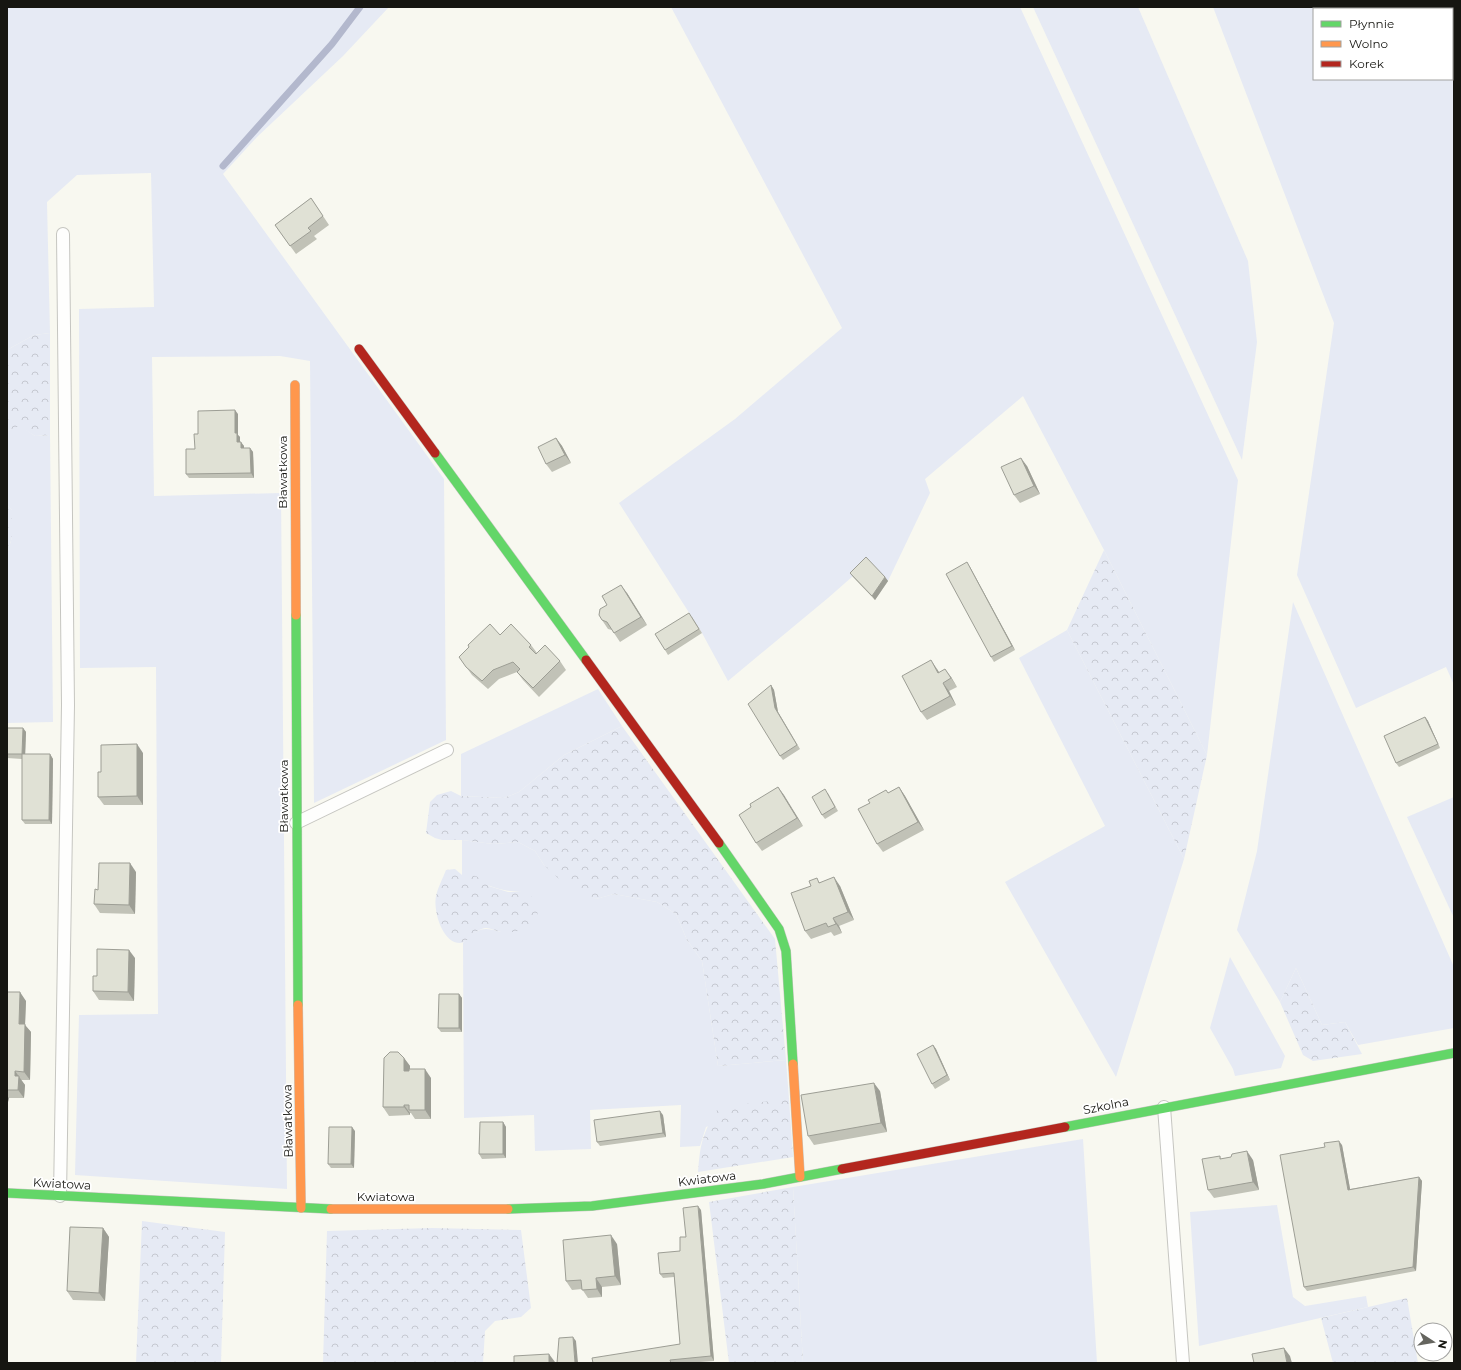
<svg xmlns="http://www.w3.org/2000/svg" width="1461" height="1370" viewBox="0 0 1461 1370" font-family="Montserrat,sans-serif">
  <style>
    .green { fill: #e6eaf4 }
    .forest { fill: url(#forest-crowns) }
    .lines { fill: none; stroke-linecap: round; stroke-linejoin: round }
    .stream { stroke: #b3b8cd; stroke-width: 7 }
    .lane-casing { stroke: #c6c6c1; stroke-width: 14 }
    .fast-casing { stroke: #c6c6c1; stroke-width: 10 }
    .slow-casing { stroke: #c6c6c1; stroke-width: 10 }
    .jam-casing { stroke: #c6c6c1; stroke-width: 10 }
    .lane { stroke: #fefefd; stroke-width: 12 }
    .fast { stroke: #63d668; stroke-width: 9 }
    .slow { stroke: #ff974d; stroke-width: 9 }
    .jam { stroke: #b3261e; stroke-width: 9 }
    .wall { fill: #c1c2b7 }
    .shaded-wall { fill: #9d9e95 }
    .building { fill: #e0e1d5; stroke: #9d9e95 }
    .labels { text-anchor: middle; stroke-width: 3.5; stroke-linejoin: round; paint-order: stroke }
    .street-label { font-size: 12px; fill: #161611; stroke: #fff }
  </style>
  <defs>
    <pattern id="forest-crowns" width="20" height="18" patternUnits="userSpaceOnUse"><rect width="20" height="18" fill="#e6eaf4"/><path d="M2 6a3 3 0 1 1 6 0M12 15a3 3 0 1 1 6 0" fill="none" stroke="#c5c8d0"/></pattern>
  </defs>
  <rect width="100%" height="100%" fill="#f8f8f0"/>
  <g class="green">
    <polygon points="7,7 389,7 343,56 257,137 223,174 444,479 446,740 314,803 310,361 280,356 152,357 154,496 281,493 287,1189 75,1175 79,1015 158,1014 156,667 80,668 79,309 154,307 151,173 77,175 47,202 50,333 34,335 7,350"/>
    <polygon points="671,7 1020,7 1238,480 1207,755 1104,550 1023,396 925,479 930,493 888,581 869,562 828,598 728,681 702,633 619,503 735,419 842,328"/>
    <polygon points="1033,7 1138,7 1248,261 1257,342 1242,460"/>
    <polygon points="1213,7 1435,7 1436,9 1314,9 1314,79 1452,79 1452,29 1454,27 1454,685 1446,667 1356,708 1297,575 1334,323"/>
    <polygon points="19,425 35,436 50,435 53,722 7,723 7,555 12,537 12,510 7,505 7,431"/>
    <polygon points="1293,602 1454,967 1454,1028 1358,1045 1345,1022 1322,1025 1296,968 1280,1002 1237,930 1257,851"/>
    <polygon points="1067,630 1184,859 1116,1077 1005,882 1105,826 1019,658"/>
    <polygon points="598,689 622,726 564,755 519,792 504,798 461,796 461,754"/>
    <polygon points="1454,797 1454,918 1407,817"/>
    <path d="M462 840 493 844 518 842 535 851 544 865 596 899 614 894 657 902 676 914 687 940 702 961 718 1066 786 1060 789 1099 706 1127 700 1146 680 1147 681 1105 590 1110 591 1149 535 1151 534 1115 464 1118 463 943C478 929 481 926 501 932L527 892C514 892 503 891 490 886 479 882 477 875 462 875Z"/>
    <polygon points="1230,957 1285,1056 1281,1068 1235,1076 1233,1069 1210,1028"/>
    <polygon points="1083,1139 1097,1363 803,1363 793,1187"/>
    <polygon points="1277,1205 1293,1297 1305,1306 1366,1296 1368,1307 1199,1346 1190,1212"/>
  </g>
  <g class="forest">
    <polygon points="1435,7 1454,7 1454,27 1452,28 1452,9 1436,9"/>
    <polygon points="50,333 50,435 35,436 19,426 7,431 7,350 34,335"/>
    <polygon points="7,505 12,510 12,537 7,555"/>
    <polygon points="1104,550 1207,755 1184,859 1067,630"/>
    <polygon points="622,726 775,939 786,1060 718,1066 702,961 687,940 676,914 657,902 614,894 596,899 559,879 544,865 535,851 518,842 493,844 462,840 442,840 435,838 426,833 430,802 437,795 451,791 461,796 504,798 519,792 564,755"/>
    <path d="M455 869 462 875H473L483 879 489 886 508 892H527L539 904C538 908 538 912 537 916 533 929 513 934 501 932 496 931 491 928 486 928 474 929 468 943 460 943 442 943 433 910 436 896 438 887 443 878 446 870Z"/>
    <polygon points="1296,968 1322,1025 1345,1022 1362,1054 1313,1061 1303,1055 1280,1002"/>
    <path d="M789 1099 793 1157 698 1172C700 1143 703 1132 719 1107Z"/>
    <polygon points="793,1187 803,1363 729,1363 709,1202"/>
    <polygon points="142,1221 225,1232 221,1363 136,1363"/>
    <polygon points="432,1228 521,1230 531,1308 521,1317 495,1321 485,1331 483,1363 323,1363 327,1231"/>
    <polygon points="1407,1298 1418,1363 1333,1363 1321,1318"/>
  </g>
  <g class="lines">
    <polyline class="stream" points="223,166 332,44 360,7"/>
    <defs>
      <g id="lane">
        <polyline points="296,823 447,750"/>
        <polyline points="1164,1107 1183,1363"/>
        <polyline points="60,1196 68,705 63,234"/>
      </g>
      <g id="fast">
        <polyline points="435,453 586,660"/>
        <polyline points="296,615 298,1005"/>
        <polyline points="719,843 779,929 786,951 793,1064"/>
        <polyline points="1065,1127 1454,1053"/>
        <polyline points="7,1193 331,1209"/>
        <polyline points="508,1209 592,1206 763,1184 842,1169"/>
      </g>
      <g id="slow">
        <polyline points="295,385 296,615"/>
        <polyline points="298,1005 301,1208"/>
        <polyline points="793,1064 800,1177"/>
        <polyline points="331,1209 508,1209"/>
      </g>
      <g id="jam">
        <polyline points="359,349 435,453"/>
        <polyline points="586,660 719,843"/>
        <polyline points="842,1169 1065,1127"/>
      </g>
    </defs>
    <use href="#lane" class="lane-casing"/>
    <use href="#fast" class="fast-casing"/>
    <use href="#slow" class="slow-casing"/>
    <use href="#jam" class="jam-casing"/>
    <use href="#lane" class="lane"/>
    <use href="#fast" class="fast"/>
    <use href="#slow" class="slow"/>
    <use href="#jam" class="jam"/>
  </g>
  <g class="wall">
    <polygon points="311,198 329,225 314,236 317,239 296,254 275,225"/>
    <polygon points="238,414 238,435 240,437 240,442 244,446 244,448 250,448 253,452 254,478 189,478 186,474 195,449 198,434"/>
    <polygon points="556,438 562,446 571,463 552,472 546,464"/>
    <polygon points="1027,466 1040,494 1020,503 1014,495"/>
    <polygon points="970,567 1015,650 994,662 991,657"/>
    <polygon points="850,573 885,577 888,581 875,600 853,577"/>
    <polygon points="627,593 647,625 620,642 612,630 608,629 602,620"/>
    <polygon points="692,617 702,633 668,655 665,650"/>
    <polygon points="500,635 531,645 537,653 560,661 566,670 539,697 523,680 517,672 499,679 488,689 472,675 459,657 469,647 468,645"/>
    <polygon points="937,669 939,672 951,677 957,687 949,691 956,705 927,720 921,712"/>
    <polygon points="771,685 774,690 778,712 800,749 783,760 780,756"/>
    <polygon points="1425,717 1428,721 1440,748 1399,767 1396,763"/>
    <polygon points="7,728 23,728 26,732 25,754 50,754 53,759 52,824 25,824 22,820 22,759 7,758"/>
    <polygon points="143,753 143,805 104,805 98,797 101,772"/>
    <polygon points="778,787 803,826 762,851 756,843 751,807"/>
    <polygon points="899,787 905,796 924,830 883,852 877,844 888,793"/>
    <polygon points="828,793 838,811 825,819 822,815"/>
    <polygon points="136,872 135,914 100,913 94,904 98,890"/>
    <polygon points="820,882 840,886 854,920 839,926 842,933 834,936 831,932 811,939 805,931 811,886"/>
    <polygon points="135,958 134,1001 99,1000 93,991 97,976"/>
    <polygon points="7,992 26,1001 25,1025 31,1032 30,1080 21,1080 25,1085 24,1098 9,1098 8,1102 7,1102"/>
    <polygon points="459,994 462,998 462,1032 441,1032 438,1028"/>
    <polygon points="933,1045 936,1049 950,1080 935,1089 932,1084"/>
    <polygon points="404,1058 410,1066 410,1069 431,1078 431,1119 415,1119 411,1113 410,1113 410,1115 389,1116 383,1107"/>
    <polygon points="880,1091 887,1132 814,1145 808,1136"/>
    <polygon points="663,1115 666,1137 600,1146 597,1142"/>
    <polygon points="503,1122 506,1127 506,1158 482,1159 479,1154"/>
    <polygon points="355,1131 354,1168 331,1168 328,1164"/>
    <polygon points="1342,1145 1350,1189 1419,1177 1422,1181 1416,1271 1307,1291 1304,1287"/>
    <polygon points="1220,1156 1221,1159 1231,1157 1253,1160 1259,1190 1214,1198 1208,1190"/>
    <polygon points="701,1210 714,1361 687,1363 593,1363 680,1344 674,1277 663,1278 660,1274 680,1251 686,1237"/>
    <polygon points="103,1228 109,1237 105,1301 73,1300 67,1291"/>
    <polygon points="617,1244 621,1285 602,1287 602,1297 588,1298 582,1289 572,1290 566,1281"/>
  </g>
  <g class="shaded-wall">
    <polygon points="235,410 238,414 238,435 240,437 240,446 237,442 235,433"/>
    <polygon points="556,438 562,446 571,463 565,455"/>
    <polygon points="241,442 244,446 244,452 241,448"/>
    <polygon points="250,448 253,452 254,478 251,473"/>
    <polygon points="1021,458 1027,466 1040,494 1034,486"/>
    <polygon points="967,562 970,567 1015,650 1012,646"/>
    <polygon points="885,577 888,581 875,600 872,596"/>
    <polygon points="621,585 627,593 647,625 641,617"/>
    <polygon points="931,660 937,669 944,681 938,673"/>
    <polygon points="945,669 951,677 957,687"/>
    <polygon points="943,683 949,691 956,705 950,696"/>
    <polygon points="771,685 774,690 778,712 800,749 775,708"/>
    <polygon points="1425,717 1428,721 1440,748 1438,744"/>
    <polygon points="23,728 26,732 25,759 22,754"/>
    <polygon points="137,744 143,753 143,805 137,796"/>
    <polygon points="50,754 53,759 52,824 49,820"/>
    <polygon points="778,787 784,795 803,826 797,818"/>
    <polygon points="899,787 905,796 924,830 918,822"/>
    <polygon points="130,863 136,872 135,914 129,905"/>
    <polygon points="834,877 840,886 854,920 848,912"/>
    <polygon points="833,918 839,926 842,933 836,924"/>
    <polygon points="129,950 135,958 134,1001 128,992"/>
    <polygon points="20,992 26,1001 25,1025 31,1032 30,1080 24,1072 19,1024"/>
    <polygon points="459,994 462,998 462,1032 459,1028"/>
    <polygon points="933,1045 936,1049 950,1080 947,1075"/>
    <polygon points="404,1058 410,1066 410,1080 404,1071"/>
    <polygon points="425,1069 431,1078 431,1119 425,1110"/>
    <polygon points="15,1071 25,1085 24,1098 18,1090 15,1076"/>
    <polygon points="874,1083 880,1091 887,1132 881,1123"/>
    <polygon points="7,1096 9,1098 8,1102 7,1100"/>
    <polygon points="404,1105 410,1113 410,1115 404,1107"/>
    <polygon points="660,1111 663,1115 666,1137 663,1133"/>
    <polygon points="503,1122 506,1127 506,1158 503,1154"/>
    <polygon points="352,1127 355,1131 354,1168 351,1164"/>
    <polygon points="1339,1141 1342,1145 1351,1194 1348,1190"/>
    <polygon points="1247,1151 1253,1160 1259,1190 1253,1182"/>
    <polygon points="1419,1177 1422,1181 1416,1271 1413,1267"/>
    <polygon points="698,1206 701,1210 714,1361 711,1356"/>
    <polygon points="103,1228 109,1237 105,1301 99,1293"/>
    <polygon points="611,1235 617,1244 621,1285 615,1276"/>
    <polygon points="596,1278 602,1287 602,1297 597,1289"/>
    <polygon points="573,1337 576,1341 578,1363 575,1363"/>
    <polygon points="1284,1348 1290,1356 1292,1363 1287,1363"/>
    <polygon points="549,1354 555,1362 555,1363 549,1363"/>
  </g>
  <g class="building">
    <polygon points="311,198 323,216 308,228 311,231 290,246 275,225"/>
    <polygon points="235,410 235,433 237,433 237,442 241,442 241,448 250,448 251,473 186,474 186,449 195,449 194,434 198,434 198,411"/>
    <polygon points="556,438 565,455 546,464 538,447"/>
    <polygon points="1021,458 1034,486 1014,495 1001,467"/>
    <polygon points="866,557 885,577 872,596 850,573"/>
    <polygon points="967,562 1012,646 991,657 946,574"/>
    <polygon points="621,585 641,617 614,633 607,622 602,620 599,615 600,609 607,605 602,596"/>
    <polygon points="689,613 699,629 665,650 655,634"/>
    <polygon points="490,624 500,635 511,624 531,645 529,647 536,654 545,645 560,661 533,688 517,672 520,669 513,662 493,670 482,681 466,667 459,657 469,647 468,645"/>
    <polygon points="931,660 938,673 945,669 951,678 943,683 950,696 921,712 902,676"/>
    <polygon points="771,685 775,708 797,745 780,756 748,704"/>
    <polygon points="1425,717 1438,744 1396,763 1384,736"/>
    <polygon points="7,728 23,728 22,754 7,754"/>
    <polygon points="137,744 137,796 98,797 98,772 101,772 101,745"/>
    <polygon points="22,754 50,754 49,820 22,820"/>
    <polygon points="778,787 797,818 756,843 739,815 751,807 750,804"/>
    <polygon points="899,787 918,822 877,844 858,809 870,803 868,800 886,790 888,793"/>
    <polygon points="825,789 835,807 822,815 812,797"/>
    <polygon points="99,863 130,863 129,905 94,904 95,889 98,890"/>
    <polygon points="834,877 848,912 833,918 836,924 828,927 826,923 805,931 791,893 811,886 809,881 817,878 819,883"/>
    <polygon points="97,949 129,950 128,992 93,991 93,976 97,976"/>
    <polygon points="7,992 20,992 19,1024 25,1024 24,1072 15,1071 15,1076 19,1076 18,1090 7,1090"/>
    <polygon points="439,994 459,994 459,1028 438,1028"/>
    <polygon points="933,1045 947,1075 932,1084 917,1054"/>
    <polygon points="390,1052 398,1052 404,1058 404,1071 409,1071 409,1069 425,1069 425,1110 409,1110 409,1105 404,1105 404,1107 383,1107 384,1058"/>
    <polygon points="874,1083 881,1123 808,1136 801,1095"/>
    <polygon points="660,1111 663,1133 597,1142 594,1120"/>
    <polygon points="480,1122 503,1122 503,1154 479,1154"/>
    <polygon points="329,1127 352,1127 351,1164 328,1164"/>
    <polygon points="1339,1141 1348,1190 1419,1177 1413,1267 1304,1287 1280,1155 1325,1147 1324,1143"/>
    <polygon points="1247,1151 1253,1182 1208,1190 1202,1159 1220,1156 1220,1159 1231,1157 1232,1154"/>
    <polygon points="698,1206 711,1356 670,1360 671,1363 593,1363 592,1358 680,1344 674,1273 660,1274 658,1253 680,1251 680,1237 686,1237 683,1208"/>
    <polygon points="70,1227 103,1228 99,1293 67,1291"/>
    <polygon points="611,1235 615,1276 596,1278 597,1289 582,1290 581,1280 566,1281 563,1240"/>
    <polygon points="573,1337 575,1363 557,1363 559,1338"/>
    <polygon points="1284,1348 1287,1363 1254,1363 1252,1354"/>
    <polygon points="549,1354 549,1363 514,1363 514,1356"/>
  </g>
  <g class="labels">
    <g class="street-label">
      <text transform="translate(283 472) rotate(-90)" y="4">Bławatkowa</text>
      <text transform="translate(284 796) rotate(-90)" y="4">Bławatkowa</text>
      <text transform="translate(1106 1106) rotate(-11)" y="4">Szkolna</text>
      <text transform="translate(288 1121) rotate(-91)" y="4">Bławatkowa</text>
      <text transform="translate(707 1179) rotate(-7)" y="4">Kwiatowa</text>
      <text transform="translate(62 1184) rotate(3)" y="4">Kwiatowa</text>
      <text x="386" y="1201">Kwiatowa</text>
    </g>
  </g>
  <rect width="1461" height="1370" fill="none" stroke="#161611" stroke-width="16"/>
  <rect x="1313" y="8" width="140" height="72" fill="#ffffff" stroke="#a2a2a0"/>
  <rect x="1321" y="21" width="20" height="6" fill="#63d668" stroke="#a2a2a0"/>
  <text x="1349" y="28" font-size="12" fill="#161611">Płynnie</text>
  <rect x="1321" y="41" width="20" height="6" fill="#ff974d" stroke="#a2a2a0"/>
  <text x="1349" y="48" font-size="12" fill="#161611">Wolno</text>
  <rect x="1321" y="61" width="20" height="6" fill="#b3261e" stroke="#a2a2a0"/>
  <text x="1349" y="68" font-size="12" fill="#161611">Korek</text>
  <g transform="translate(1433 1342) rotate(102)"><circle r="19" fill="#ffffff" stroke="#a2a2a0"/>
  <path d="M0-3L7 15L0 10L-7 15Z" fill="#65655f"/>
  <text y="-6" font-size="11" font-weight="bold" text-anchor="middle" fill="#161611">N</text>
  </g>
</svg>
